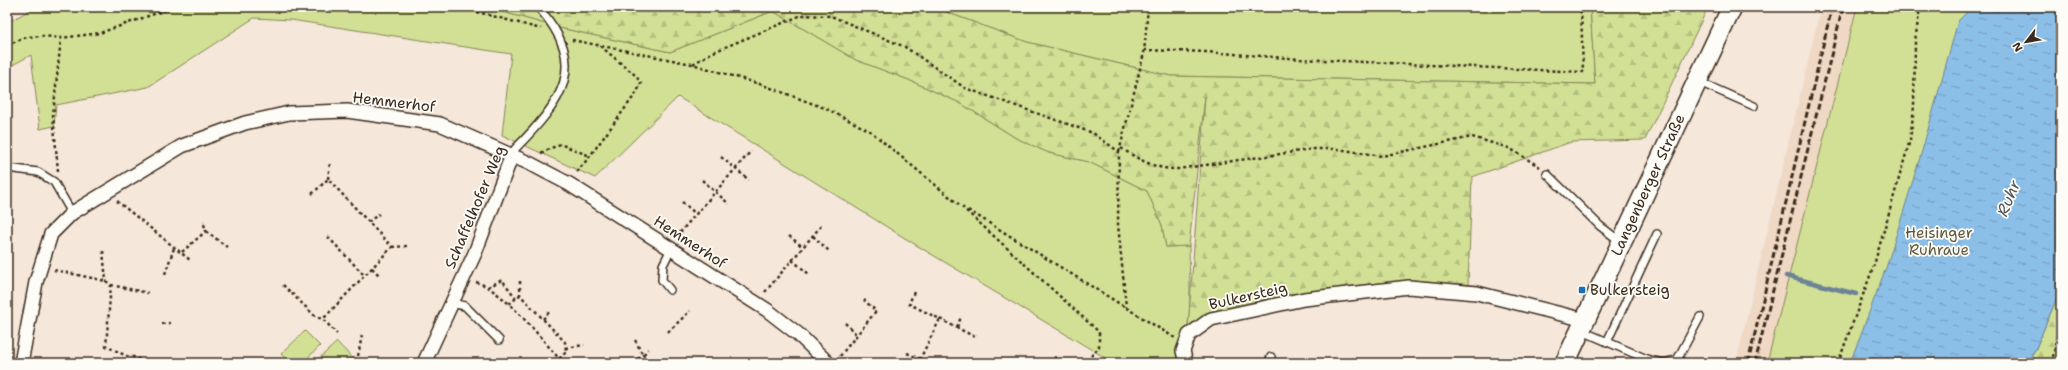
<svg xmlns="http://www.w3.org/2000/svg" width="2068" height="370" viewBox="0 0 2068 370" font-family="'Shantell Sans',sans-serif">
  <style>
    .built { fill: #efd8c4 }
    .green { fill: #d1e094; stroke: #868559 }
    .forest { fill: url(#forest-firs); stroke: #868559 }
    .water { fill: url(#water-ripples); stroke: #6c8397 }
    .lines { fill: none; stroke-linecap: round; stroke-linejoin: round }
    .stream { stroke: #6c8397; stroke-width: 4.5 }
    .lane-casing { stroke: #3b2a1e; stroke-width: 10 }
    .street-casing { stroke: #3b2a1e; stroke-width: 16 }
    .secondary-casing { stroke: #3b2a1e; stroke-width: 22 }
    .path { stroke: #3b2a1e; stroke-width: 2.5; stroke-dasharray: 3 3; stroke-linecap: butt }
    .lane { stroke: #fdfcf7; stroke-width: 7 }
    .street { stroke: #fdfcf7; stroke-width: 13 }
    .secondary { stroke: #fdfcf7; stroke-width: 19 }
    .rail { stroke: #3b2a1e; stroke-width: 3; stroke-dasharray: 6 3; stroke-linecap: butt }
    .poi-dot { fill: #1f6fb2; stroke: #fdfcf7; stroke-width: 1.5 }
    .labels { text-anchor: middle; stroke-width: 3.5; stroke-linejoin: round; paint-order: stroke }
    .street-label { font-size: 15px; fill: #3b2a1e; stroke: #fdfcf7 }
    .park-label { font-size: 15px; fill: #60583c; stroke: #fdfcf7 }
    .poi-label { font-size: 15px; fill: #3b2a1e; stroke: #fdfcf7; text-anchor: start }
    .water-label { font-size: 16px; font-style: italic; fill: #53575b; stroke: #fdfcf7 }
  </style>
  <defs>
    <pattern id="forest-firs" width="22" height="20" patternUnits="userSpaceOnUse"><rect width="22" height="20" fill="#d1e094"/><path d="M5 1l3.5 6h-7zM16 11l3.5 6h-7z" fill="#b4c07f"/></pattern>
    <pattern id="water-ripples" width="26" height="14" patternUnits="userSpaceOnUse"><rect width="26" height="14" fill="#8cbfe8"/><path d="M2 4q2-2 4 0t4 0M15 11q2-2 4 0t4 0" fill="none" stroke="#749bbb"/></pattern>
  </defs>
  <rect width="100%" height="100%" fill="#f5e7d9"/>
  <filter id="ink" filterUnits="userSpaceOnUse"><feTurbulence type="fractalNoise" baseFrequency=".025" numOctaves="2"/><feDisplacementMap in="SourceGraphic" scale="8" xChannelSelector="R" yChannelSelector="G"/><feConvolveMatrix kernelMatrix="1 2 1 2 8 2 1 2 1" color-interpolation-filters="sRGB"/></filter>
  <g filter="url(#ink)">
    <polygon class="built" points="1821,7 1857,7 1767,363 1736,363"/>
    <g class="green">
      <path d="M35 7H485L560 28 670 52 773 11 856 60 909 80 960 103 1016 138 1049 153 1089 162 1147 191 1162 225 1166 247 1189 246C1189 279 1196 338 1173 363H1114L916 245 678 97 595 178 502 135 511 54 291 20 254 18 148 87 56 105 54 126 40 129 31 55 7 68V23Z"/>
      <polygon points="941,7 1590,7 1595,84 1171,76 1027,42 946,12"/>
      <polygon points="1857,7 2061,7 2061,363 1767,363"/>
      <polygon points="305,331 320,346 302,363 290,363 281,354"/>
      <polygon points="337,342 357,363 314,363"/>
    </g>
    <g class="forest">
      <polygon points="485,7 941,7 946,12 1027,42 1171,76 1595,84 1590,7 1708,7 1645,140 1571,142 1472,177 1468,285 1411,282 1188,329 1205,96 1189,246 1166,247 1162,225 1147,191 1089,162 1049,153 1016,138 960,103 909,80 856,60 773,11 670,52 560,28"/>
      <polygon points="2061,288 2061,363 2027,363 2036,348"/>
    </g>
    <polygon class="water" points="1972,7 2061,7 2061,288 2036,348 2027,363 1850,363 1887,265 1922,151 1958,21"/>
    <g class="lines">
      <polyline class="stream" points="1786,276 1856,294"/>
      <defs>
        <g id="lane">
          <polyline points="1697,81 1754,106"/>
          <path d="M512 155 515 149C561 102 591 66 538 7"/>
          <polyline points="7,168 38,172 54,182 72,213"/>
          <polyline points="1547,174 1600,226 1621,242"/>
          <polyline points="670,290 662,280 663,265 671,249"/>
          <polyline points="451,303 465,306 499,340"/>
          <polyline points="1580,330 1649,360 1663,363 1677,360 1700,317"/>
          <polyline points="1607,342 1657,234"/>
          <polyline points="1268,363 1271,357"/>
        </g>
        <g id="street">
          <polyline points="21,363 36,282 51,234 72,213 182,146 245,123 289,113 347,111 440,124 531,164 569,184 767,310 798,334 828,363"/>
          <polyline points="424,363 475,253 512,155"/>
          <polyline points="1186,363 1183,351 1189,335 1211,319 1304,299 1409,287 1477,293 1585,320"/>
        </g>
        <polyline id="secondary" points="1565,363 1732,7"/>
      </defs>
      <use href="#lane" class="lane-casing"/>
      <use href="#street" class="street-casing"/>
      <use href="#secondary" class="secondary-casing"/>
      <g class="path">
        <polyline points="459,7 541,29"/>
        <polyline points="572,40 692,64 763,85 827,109 870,131 962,207 1099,332 1099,347 1085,363"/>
        <polyline points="7,45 27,37 43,36 61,38 100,33 174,7"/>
        <polyline points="1144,50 1207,52 1300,59 1583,72 1581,7"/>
        <polyline points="693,64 711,53 802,15 831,16 905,47 965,88 1093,133 1119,152 1118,224 1126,307"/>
        <path d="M1121 148C1138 159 1156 170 1178 169L1314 149H1337L1382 156 1472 137 1509 148 1540 167"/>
        <polyline points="1119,152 1144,53 1148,7"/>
        <polyline points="541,153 560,144 590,156"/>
        <polyline points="721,157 749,180"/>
        <polyline points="58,171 53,115 61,38"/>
        <polyline points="577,172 590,156 637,92 641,83 635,75 598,44"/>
        <polyline points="328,179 330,163"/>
        <polyline points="702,180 729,204"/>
        <polyline points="312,194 328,179 392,247 323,319 337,334"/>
        <polyline points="117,201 190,260"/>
        <polyline points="682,202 696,214"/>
        <polyline points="968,210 1175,338"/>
        <polyline points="368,222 379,214"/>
        <polyline points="206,231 227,247"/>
        <polyline points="789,236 803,247"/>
        <polyline points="813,236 829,251"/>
        <polyline points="328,237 365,276"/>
        <polyline points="676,237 751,151"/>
        <polyline points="392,247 408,246"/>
        <polyline points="103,251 106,281 111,285 106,346 129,357 136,357 142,363"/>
        <polyline points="182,252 206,231 203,221"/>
        <polyline points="792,260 809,274"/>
        <polyline points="372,268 380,276"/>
        <polyline points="54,270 106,281"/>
        <polyline points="165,274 174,248"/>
        <polyline points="520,281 520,295"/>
        <path d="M476 282C505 291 542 340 563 363"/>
        <polyline points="111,285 148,293"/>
        <polyline points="283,285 316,317 323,319"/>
        <polyline points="488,287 502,280 516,298"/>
        <polyline points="765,292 821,226"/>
        <polyline points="914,292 909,304 940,319 918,363"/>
        <polyline points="509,304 520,295 565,342 566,352 559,359"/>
        <polyline points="543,319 551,310"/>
        <polyline points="940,319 975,337 977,335"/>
        <polyline points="845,323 857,335"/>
        <polyline points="162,324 170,323"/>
        <polyline points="957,327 961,317"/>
        <polyline points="668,332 690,311"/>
        <polyline points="635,340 643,355 648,349"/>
        <polyline points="566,348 584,345"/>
        <polyline points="907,353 920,359"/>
        <polyline points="358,356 362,335"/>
        <polyline points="840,356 876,311 864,300"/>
        <polyline points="1054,357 1065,363"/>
        <polyline points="633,363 643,355 650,363"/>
        <polyline points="1838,363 1874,265 1910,140 1914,107 1915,41 1920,7"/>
        <polyline points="2052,363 2061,313"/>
      </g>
      <use href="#lane" class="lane"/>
      <use href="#street" class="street"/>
      <use href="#secondary" class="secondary"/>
      <g class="rail">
        <polyline points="1748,363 1832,7"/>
        <polyline points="1755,363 1843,7"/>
      </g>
    </g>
  </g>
  <rect class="poi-dot" x="1578" y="286" width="8" height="8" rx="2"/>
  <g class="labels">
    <g class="street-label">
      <text transform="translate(394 102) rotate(7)" y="5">Hemmerhof</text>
      <text transform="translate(1648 185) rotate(-65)" y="5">Langenberger Straße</text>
      <text transform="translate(475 207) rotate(-67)" y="5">Schaffelhofer Weg</text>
      <text transform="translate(690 242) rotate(33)" y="5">Hemmerhof</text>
      <text transform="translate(1248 296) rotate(-13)" y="5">Bulkersteig</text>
    </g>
    <g class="park-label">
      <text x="1939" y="238">Heisinger<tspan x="1939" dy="17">Ruhraue</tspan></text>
    </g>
    <g class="poi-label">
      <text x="1590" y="295">Bulkersteig</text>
    </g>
    <g class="water-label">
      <text transform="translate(2008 198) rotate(-68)" y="6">Ruhr</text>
    </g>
  </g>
  <rect width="2068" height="370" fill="none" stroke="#fdfcf7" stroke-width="24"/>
  <rect x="12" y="12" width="2044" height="346" fill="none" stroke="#3b2a1e" stroke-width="1.5" filter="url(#ink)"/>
  <g transform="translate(2026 42) rotate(239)" stroke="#fdfcf7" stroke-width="3" paint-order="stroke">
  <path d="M0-3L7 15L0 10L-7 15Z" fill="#3b2a1e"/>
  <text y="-6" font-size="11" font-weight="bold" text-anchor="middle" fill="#3b2a1e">N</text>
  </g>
</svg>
